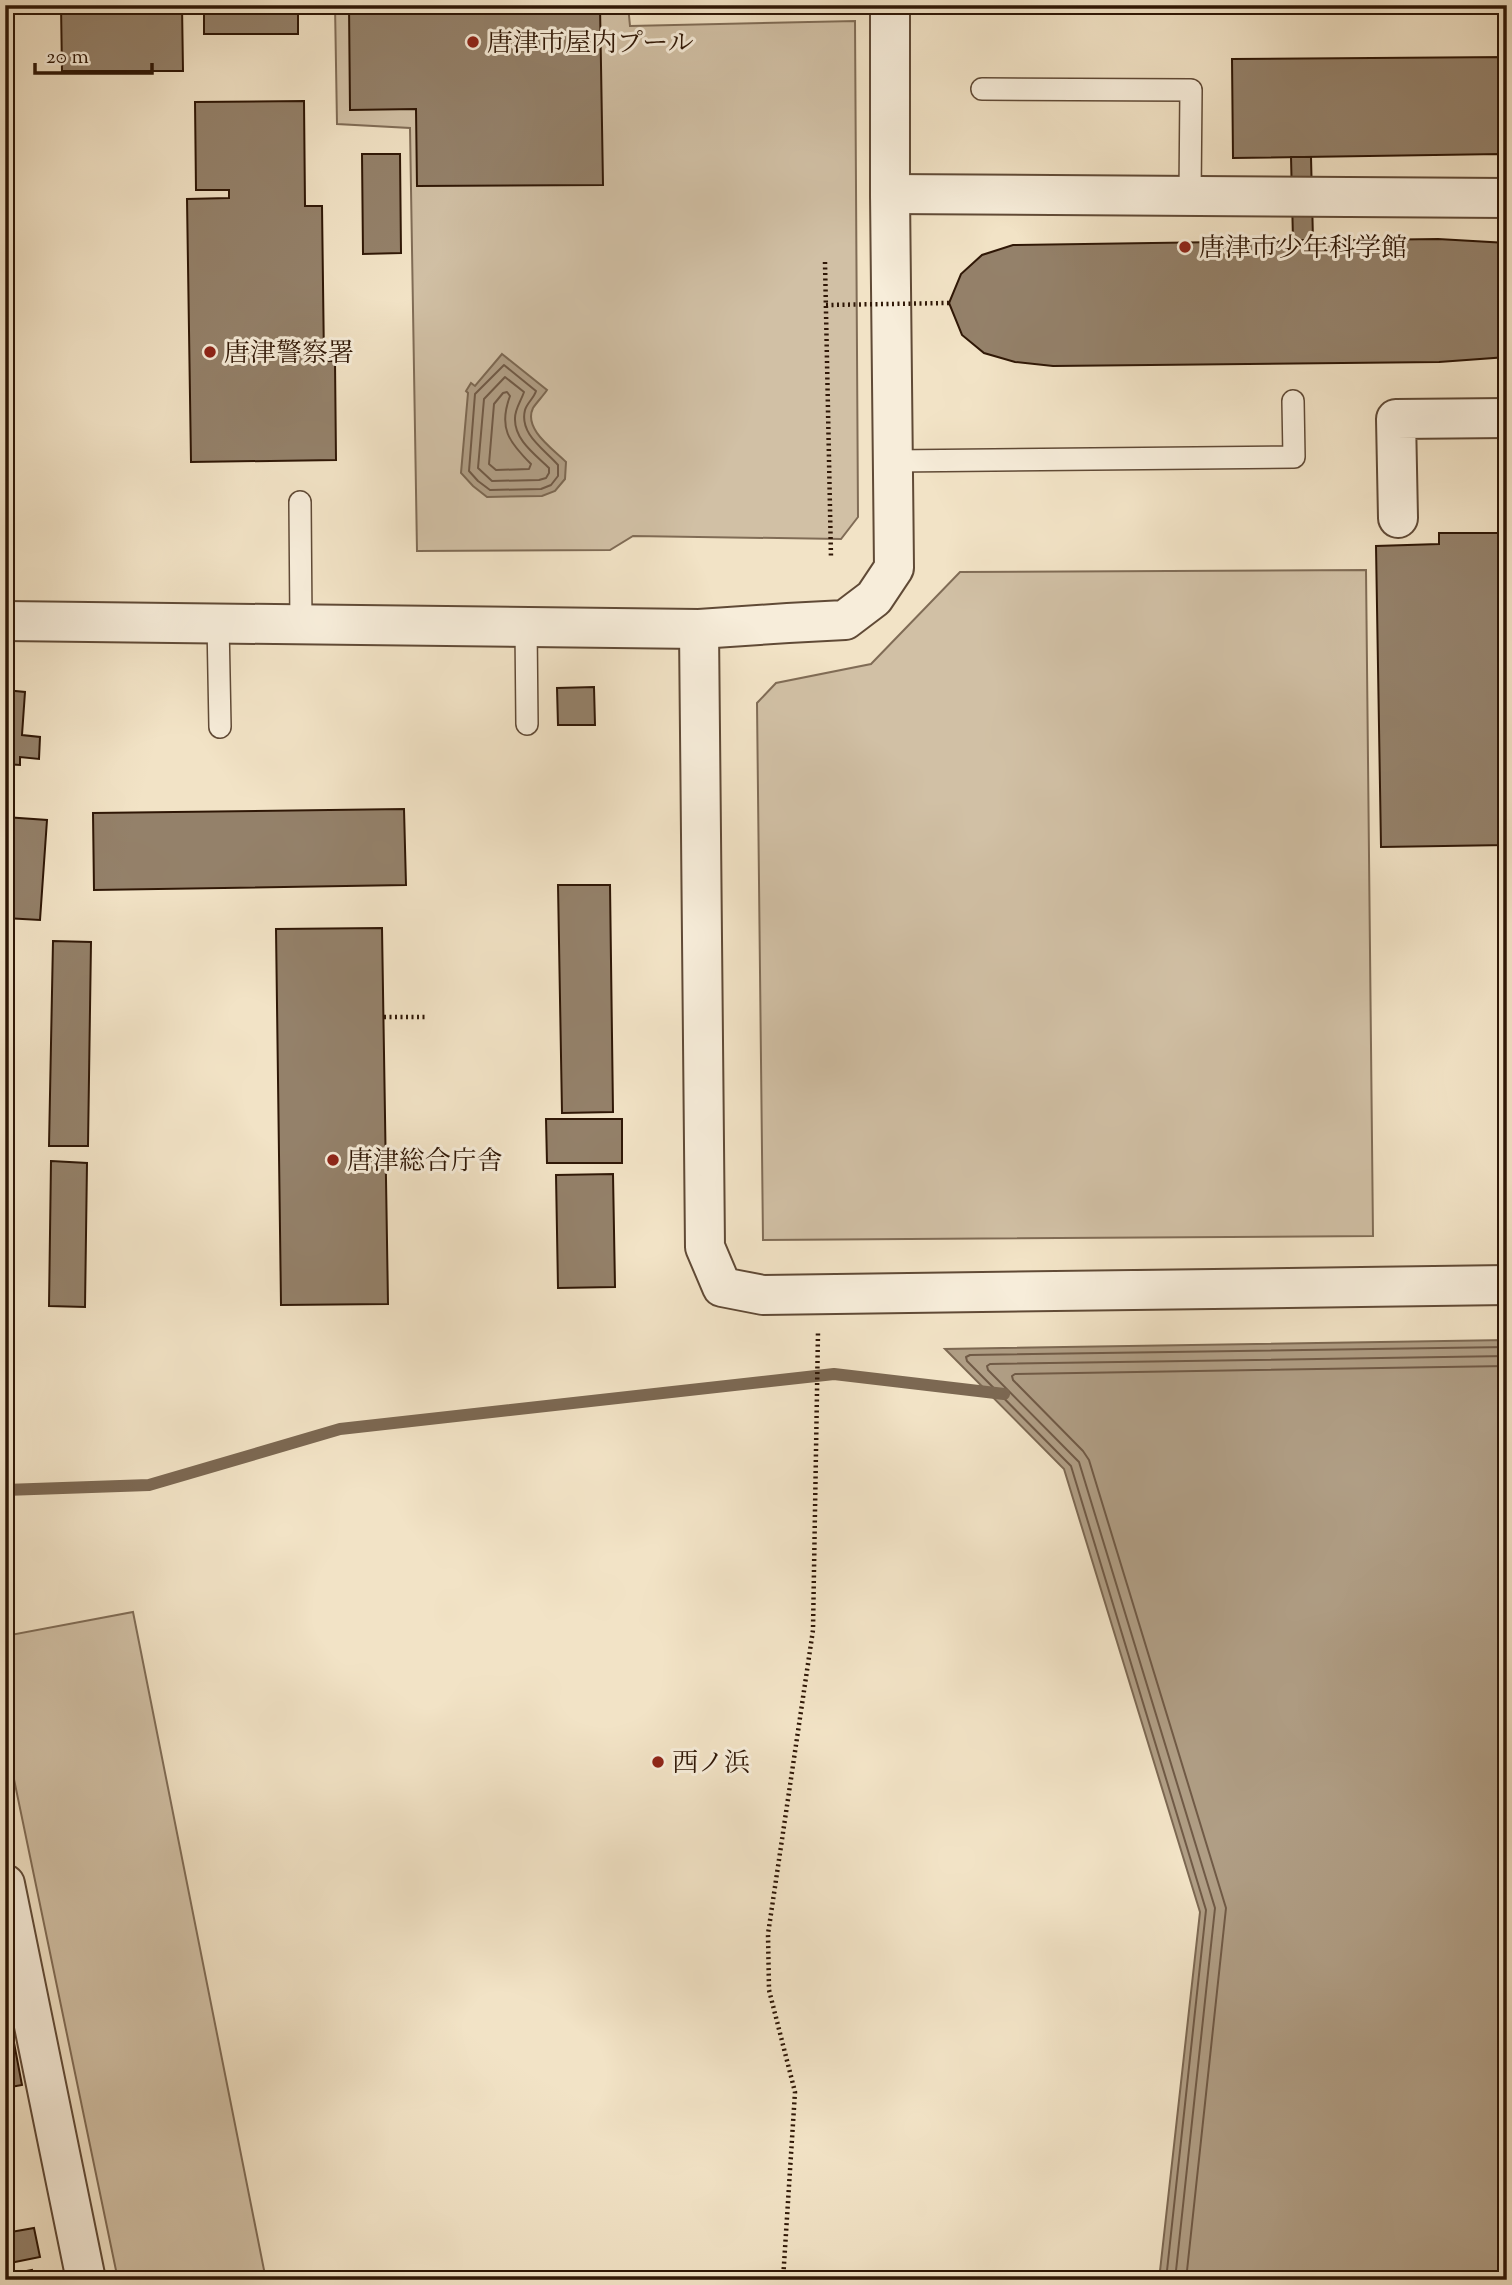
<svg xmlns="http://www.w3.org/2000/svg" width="1512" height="2285" viewBox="0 0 1512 2285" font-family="'Sorts Mill Goudy','Noto Serif JP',serif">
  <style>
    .green { fill: #d1c0a5; stroke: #806c56; stroke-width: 2 }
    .water { fill: #b09e85; stroke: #7c6852; stroke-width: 2 }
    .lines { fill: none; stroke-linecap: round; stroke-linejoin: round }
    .shore { stroke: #705a46; stroke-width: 2 }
    .stream { stroke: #7c6852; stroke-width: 12 }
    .building { fill: #94816a; stroke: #2f1706; stroke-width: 2 }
    .service-casing { stroke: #604a36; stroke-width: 24 }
    .minor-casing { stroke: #604a36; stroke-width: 42 }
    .tertiary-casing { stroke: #604a36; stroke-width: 42 }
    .path { stroke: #2f1706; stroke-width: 4.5; stroke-dasharray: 2 3.5; stroke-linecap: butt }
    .service { stroke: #f7edda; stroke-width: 21 }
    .minor { stroke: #f7edda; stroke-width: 38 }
    .tertiary { stroke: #f7edda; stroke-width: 38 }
    .path-bridge { stroke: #2f1706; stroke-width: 4.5; stroke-dasharray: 2 3.5; stroke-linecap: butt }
    .poi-dot { fill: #8f2418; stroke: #f7edda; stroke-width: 2.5 }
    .labels { text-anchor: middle; stroke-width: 6; stroke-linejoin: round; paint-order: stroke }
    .poi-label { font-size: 26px; fill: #2f1706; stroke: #f7edda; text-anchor: start }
  </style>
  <rect width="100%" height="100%" fill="#f2e3c6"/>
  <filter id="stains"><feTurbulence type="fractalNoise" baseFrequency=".00286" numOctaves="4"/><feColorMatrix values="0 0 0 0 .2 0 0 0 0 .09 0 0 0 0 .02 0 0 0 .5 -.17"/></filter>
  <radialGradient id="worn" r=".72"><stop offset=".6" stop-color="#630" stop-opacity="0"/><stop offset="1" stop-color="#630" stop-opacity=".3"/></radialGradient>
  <g class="green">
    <polygon points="335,5 628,5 630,26 855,21 858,517 841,539 633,536 610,550 417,551 410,128 337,124"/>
    <polygon points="1366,570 1373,1236 763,1240 757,703 776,683 871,664 960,572"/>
    <polygon points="133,1612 266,2280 118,2280 5,1736 5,1636"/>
  </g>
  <g class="water">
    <path d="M502 354 547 390C543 396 537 402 533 408 523 429 553 449 566 462L565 479 555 491 542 496 487 497 473 486 461 473 468 393 466 391 471 383 475 386Z"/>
    <polygon points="1507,1340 1507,2280 1159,2280 1200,1912 1064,1469 945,1349"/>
  </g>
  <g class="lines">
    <g class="shore">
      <path d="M504 365 536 391C534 398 527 403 525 410 519 434 544 449 558 465V476L551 485 541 489 490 490 478 481 469 471 475 394Z"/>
      <path d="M505 377 524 392C521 401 515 409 515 418 514 440 536 455 549 468V473L546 478 539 480 492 481 478 468 484 399Z"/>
      <path d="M507 392 510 396C498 428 509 442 531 464L529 469 496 470 489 464 494 404 503 393Z"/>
      <polyline points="1166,2280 1206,1910 1071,1466 967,1361 966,1357 970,1355 1507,1347"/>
      <polyline points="1175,2280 1215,1908 1079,1462 988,1370 987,1366 990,1364 1507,1356"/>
      <polyline points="1186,2280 1226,1908 1089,1460 1083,1451 1013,1380 1012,1376 1015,1374 1507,1366"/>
    </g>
    <polyline class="stream" points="5,1490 149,1485 340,1429 834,1374 1004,1394"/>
  </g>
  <g class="building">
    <polygon points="61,5 182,5 183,71 62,71"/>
    <rect x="204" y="5" width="94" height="29"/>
    <polygon points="349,5 600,5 603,185 417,186 416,109 350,110"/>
    <polygon points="1507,57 1507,165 1500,165 1500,154 1233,158 1232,59"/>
    <polygon points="304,101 305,206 322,206 324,361 335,361 336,460 191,462 187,199 229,198 229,190 196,190 195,102"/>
    <polygon points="362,154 400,154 401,253 363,254"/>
    <polygon points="1291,157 1311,157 1313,240 1293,240"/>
    <polygon points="1438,239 1507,243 1507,357 1439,362 1053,366 1015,362 984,353 962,335 949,303 961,274 982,255 1013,245"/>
    <polygon points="1439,533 1501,533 1502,544 1507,544 1507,845 1381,847 1376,546 1439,544"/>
    <polygon points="594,687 595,725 558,725 557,688"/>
    <polygon points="5,690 25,692 22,735 40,737 39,759 20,757 20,765 5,764"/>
    <polygon points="404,809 406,885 94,890 93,813"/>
    <polygon points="5,817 47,820 40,920 5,918"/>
    <polygon points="558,885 610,885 613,1112 562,1113"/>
    <polygon points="382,928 388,1304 281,1305 276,929"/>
    <polygon points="53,941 91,942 88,1146 49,1146"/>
    <polygon points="546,1119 622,1119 622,1163 547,1163"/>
    <polygon points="51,1161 87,1163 85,1307 49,1306"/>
    <polygon points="613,1174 615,1287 558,1288 556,1175"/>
    <polygon points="7,2006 22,2085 5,2088 5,2007"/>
    <polygon points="34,2228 40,2257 5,2264 5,2233"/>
    <polygon points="32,2270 34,2280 5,2280 5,2275"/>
  </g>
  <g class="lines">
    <defs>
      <g id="service">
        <polyline points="982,89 1191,90 1190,196"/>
        <polyline points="893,461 1294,457 1293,401"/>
        <polyline points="300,502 301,624"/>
        <polyline points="218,623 220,727"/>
        <polyline points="526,627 527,724"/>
      </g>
      <g id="minor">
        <polyline points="890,194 1507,198"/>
        <polyline points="1398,518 1396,419 1507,418"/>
        <polyline points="5,1884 86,2280"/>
      </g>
      <g id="tertiary">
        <polyline points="5,621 699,629 788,623 845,620 874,598 894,568 890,194 890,5"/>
        <polyline points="699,629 705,1247 722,1287 763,1295 1507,1285"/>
      </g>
    </defs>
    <use href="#service" class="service-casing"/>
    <use href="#minor" class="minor-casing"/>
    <use href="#tertiary" class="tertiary-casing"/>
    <g class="path">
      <polyline points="825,262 831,558"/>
      <polyline points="384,1017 428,1017"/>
      <polyline points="783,2280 795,2092 769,1990 768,1934 813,1630 818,1332"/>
    </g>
    <use href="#service" class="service"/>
    <use href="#minor" class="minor"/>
    <use href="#tertiary" class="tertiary"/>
    <polyline class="path-bridge" points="826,305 949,303"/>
  </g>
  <g class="poi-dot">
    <circle cx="473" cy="42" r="7"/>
    <circle cx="1185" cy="247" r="7"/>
    <circle cx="210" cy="352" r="7"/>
    <circle cx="333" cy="1160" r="7"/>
    <circle cx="658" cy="1762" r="7"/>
  </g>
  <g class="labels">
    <g class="poi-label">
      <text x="487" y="51">唐津市屋内プール</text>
      <text x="1199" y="256">唐津市少年科学館</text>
      <text x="224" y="361">唐津警察署</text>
      <text x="347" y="1169">唐津総合庁舎</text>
      <text x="672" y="1771">西ノ浜</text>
    </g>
  </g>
  <rect width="1512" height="2285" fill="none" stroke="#f2e3c6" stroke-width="28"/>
  <rect x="7" y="7" width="1498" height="2271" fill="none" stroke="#2f1706" stroke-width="3.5"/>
  <rect x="14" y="14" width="1484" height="2257" fill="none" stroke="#2f1706" stroke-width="2"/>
  <path d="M35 63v10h117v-10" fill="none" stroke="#2f1706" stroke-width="3.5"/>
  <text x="46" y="63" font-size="21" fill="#2f1706" stroke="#f7edda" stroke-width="5" paint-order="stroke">20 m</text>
  <rect width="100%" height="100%" filter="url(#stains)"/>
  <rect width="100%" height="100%" fill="url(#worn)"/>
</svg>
